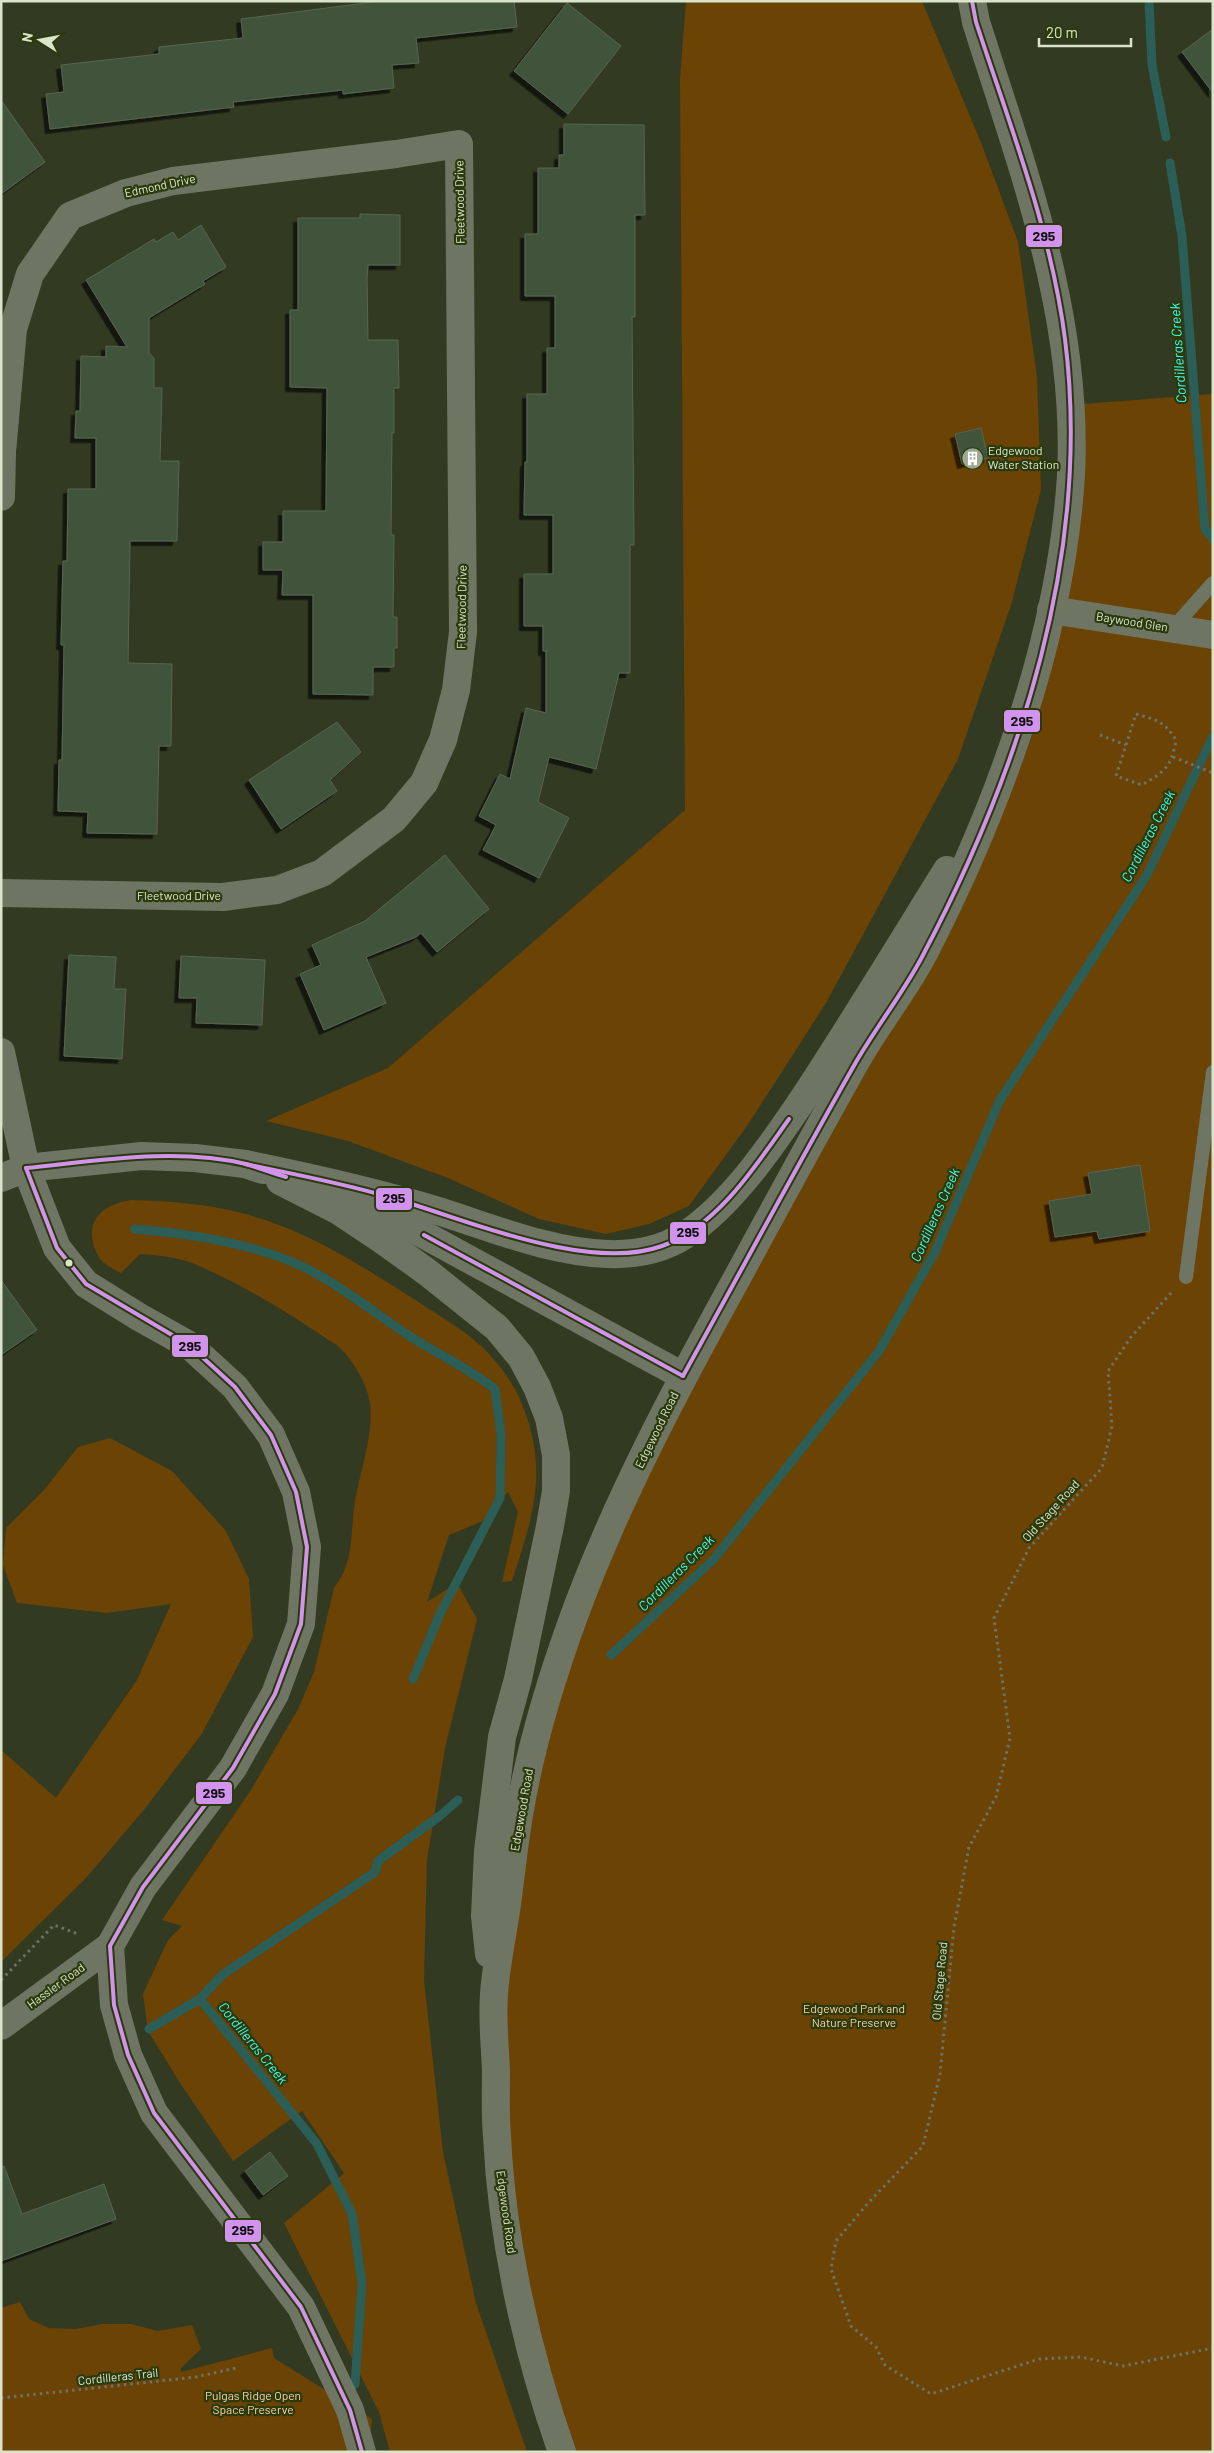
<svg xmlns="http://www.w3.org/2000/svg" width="1214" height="2453" viewBox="0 0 1214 2453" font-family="Barlow,sans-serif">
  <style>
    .green { fill: #6b4305 }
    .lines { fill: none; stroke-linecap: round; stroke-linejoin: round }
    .stream { stroke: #2a5e57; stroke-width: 9 }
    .building { fill: #41523b; stroke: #596452; filter: url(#shadow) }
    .path { stroke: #6d7263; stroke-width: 3; stroke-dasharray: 2.5 4; stroke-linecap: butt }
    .lane { stroke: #6e7663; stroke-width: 14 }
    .street { stroke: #6e7663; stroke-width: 28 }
    .secondary { stroke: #6e7663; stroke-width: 28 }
    .bus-1-casing { stroke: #2b3a0d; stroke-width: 8 }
    .bus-1 { stroke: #d193ec; stroke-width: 4 }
    .bus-dot { fill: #dae4cb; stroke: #2b3a0d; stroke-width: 2 }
    .labels { text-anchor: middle; stroke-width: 4.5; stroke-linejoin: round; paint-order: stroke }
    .street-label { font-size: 12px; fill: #dae4cb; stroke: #2b3a0d }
    .poi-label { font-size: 12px; fill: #dae4cb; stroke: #2b3a0d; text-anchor: start }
    .park-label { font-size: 12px; fill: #fbd0a7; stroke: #2b3a0d }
    .water-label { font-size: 14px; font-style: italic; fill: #40faea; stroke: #2b3a0d }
    .line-badge { stroke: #2b3a0d; stroke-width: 2 }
    .pale-badge-label { font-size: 14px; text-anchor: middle; font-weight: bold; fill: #111 }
  </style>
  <defs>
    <filter id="shadow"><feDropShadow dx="-4.5" dy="4.5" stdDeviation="0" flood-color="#0009"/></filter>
  </defs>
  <rect width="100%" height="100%" fill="#323a22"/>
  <g class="green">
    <polygon points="686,1 922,1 982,145 1018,242 1037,377 1041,490 1011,605 958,759 826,1003 749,1123 689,1206 649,1224 606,1234 539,1219 448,1178 348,1141 266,1121 388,1068 685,810 680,79"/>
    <polygon points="1213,394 1213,2452 562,2452 497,2136 519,1813 607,1534 921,958 1029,697 1070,405"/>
    <path d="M131 1200C176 1201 222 1205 265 1220 319 1238 365 1268 412 1298 435 1313 460 1327 481 1346 497 1361 514 1383 522 1404 549 1471 533 1516 512 1581L502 1582 518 1512 508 1492 483 1521 449 1535 427 1602 457 1583 477 1619 445 1748 427 1860 424 1980 443 2152 476 2303 527 2452H390L379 2412 284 2223 344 2173 302 2111 233 2161 180 2083 148 2031 143 1994 168 1940 182 1926 162 1920 251 1790 298 1709 314 1672 334 1588C355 1562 350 1531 355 1501 360 1473 374 1432 370 1404 368 1386 355 1364 343 1351 337 1344 326 1339 318 1333 279 1307 235 1281 192 1263 176 1257 157 1255 140 1254L121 1273C115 1270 109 1267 104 1263 98 1258 95 1250 93 1243 87 1215 108 1204 131 1200Z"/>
    <polygon points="110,1438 172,1471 226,1531 249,1579 253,1637 201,1735 143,1811 85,1879 1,1962 1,1750 56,1798 137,1680 171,1604 107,1613 17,1603 3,1565 6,1528 44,1490 78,1447"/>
    <polygon points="20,2302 29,2319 49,2328 76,2329 102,2324 131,2324 158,2331 192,2325 201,2349 181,2368 181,2372 272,2348 274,2358 372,2419 369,2452 1,2452 1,2308"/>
  </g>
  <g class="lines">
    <g class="stream">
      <polyline points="1149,1 1152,65 1166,137"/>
      <polyline points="1170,163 1182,236 1205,529 1213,539"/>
      <path d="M135 1229C193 1234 266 1245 317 1274 347 1291 374 1312 402 1331 432 1352 466 1366 495 1389L501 1435 500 1498 440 1614 413 1679"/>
      <polyline points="611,1655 714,1559 879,1351 935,1252 1000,1100 1147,875 1213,736"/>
      <polyline points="200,1999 317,2144 352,2214 362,2283 355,2384"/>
      <polyline points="149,2029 200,1999 222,1975 375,1872 378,1861 441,1815 458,1800"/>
    </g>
  </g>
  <g class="building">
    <polygon points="381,1 514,1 517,27 416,38 419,63 392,65 394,88 343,94 343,90 233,102 234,107 50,129 46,94 64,92 61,65 159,54 159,47 243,38 241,19"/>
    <polygon points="567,3 621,46 568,114 514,71"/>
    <polygon points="1213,29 1213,93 1182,52"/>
    <polygon points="1,100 45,162 1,194"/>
    <polygon points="564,124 644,125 645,215 635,215 635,317 632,317 634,545 630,545 630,673 619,673 596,769 549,757 538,802 569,818 539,878 483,850 496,825 479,816 500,774 510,779 526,708 546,713 546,651 543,651 543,626 524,626 524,574 553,574 553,515 524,515 525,462 527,462 527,394 547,394 547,348 555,348 555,296 525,296 525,234 538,234 538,168 559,168 559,155 564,155"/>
    <polygon points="360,214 400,215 400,265 368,265 367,278 368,340 398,340 399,388 394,388 394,433 392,433 391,535 394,535 393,617 397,617 397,648 394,648 394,667 373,667 373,695 313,694 313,595 282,595 283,570 263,570 263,542 283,542 283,511 326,511 327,388 290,387 290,310 298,310 298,218 360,218"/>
    <polygon points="201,225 226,267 203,281 205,284 149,318 149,353 154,358 154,388 162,388 160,461 179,461 177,541 130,541 128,663 172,664 171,746 159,746 157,834 87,833 88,812 58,811 59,760 62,760 64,645 61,645 63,561 67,561 68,489 96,489 96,438 75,438 76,411 80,411 81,356 106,357 106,346 127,347 86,280 154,239 156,242 173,232 178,240"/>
    <polygon points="981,428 988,458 962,464 955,434"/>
    <polygon points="337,722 361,752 330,780 337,791 281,829 249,780"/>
    <polygon points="445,855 489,909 437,952 421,933 416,937 366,957 386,1003 324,1030 300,974 321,965 312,945 365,921"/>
    <polygon points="69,955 116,957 114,989 126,989 122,1059 64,1056"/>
    <polygon points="181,956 265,960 262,1025 196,1023 197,998 179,998"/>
    <polygon points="1140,1165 1150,1231 1099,1239 1097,1231 1055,1237 1049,1201 1092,1194 1088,1173"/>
    <polygon points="1,1280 37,1330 1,1355"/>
    <polygon points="270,2152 288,2176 263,2195 245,2171"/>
    <polygon points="4,2166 22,2214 104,2184 116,2219 1,2261 1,2167"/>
  </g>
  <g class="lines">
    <g class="path">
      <path d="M1136 714C1157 720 1164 721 1176 740 1171 768 1165 771 1142 785L1116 776Z"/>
      <polyline points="1100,735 1126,745"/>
      <polyline points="1173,757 1213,773"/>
      <polyline points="1171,1293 1131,1337 1108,1371 1112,1426 1102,1468 1029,1548 994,1618 1010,1738 996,1797 969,1847 954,1927 940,2074 923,2146 868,2203 836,2241 831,2269 851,2326 876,2347 885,2365 931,2394 1039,2359 1081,2357 1123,2366 1213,2348"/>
      <polyline points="1,1980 54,1925 78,1934"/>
      <polyline points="1,2398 196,2377 236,2368"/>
    </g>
    <g class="lane">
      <polyline points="1173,628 1213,583"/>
      <polyline points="1186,1277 1213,1072"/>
    </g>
    <g class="street">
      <polyline points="1,497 2,452 13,329 30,274 70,216 126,193 173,181 396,154 459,144 463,632 456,690 443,740 424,783 394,819 322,873 277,890 223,897 1,893"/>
      <polyline points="1051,610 1213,635"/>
      <polyline points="1,1052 26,1168 57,1248 86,1284 139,1317 189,1345 235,1387 271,1435 296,1492 307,1547 301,1624 275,1694 233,1768 143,1887 110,1946 114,2005 128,2055 154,2113 301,2307 350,2410 362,2452"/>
      <polyline points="1,2026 110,1946"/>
    </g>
    <g class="secondary">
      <path d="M245 1164C309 1177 372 1191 435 1210 490 1227 549 1252 607 1254 634 1255 662 1250 685 1235 734 1203 777 1138 809 1090 856 1018 901 944 947 870"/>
      <polyline points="1,1178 26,1168 142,1156 195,1158 245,1164 263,1170"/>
      <polyline points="280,1181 339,1211 381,1239 427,1272 497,1328 521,1357 537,1387 549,1418 556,1455 556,1491 550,1526 518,1679 502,1737 488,1851 485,1916 489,1954"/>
      <polyline points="356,1202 386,1214 683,1376"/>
      <path d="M562 2452C527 2353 502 2241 497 2136 495 2115 496 2093 496 2071 495 2046 492 2019 494 1994 496 1964 503 1934 507 1904 511 1875 514 1844 519 1815 530 1748 551 1679 574 1616 617 1499 677 1387 737 1278 776 1206 815 1134 855 1063 876 1025 904 991 924 953 998 809 1061 638 1071 475 1079 317 1023 170 976 22L972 1"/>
    </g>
    <defs>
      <g id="bus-1">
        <path d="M245 1164C293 1174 342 1183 389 1197 463 1218 587 1273 662 1246 718 1226 756 1165 789 1119"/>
        <polyline points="26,1168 57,1248 86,1284 189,1345 235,1387 271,1435 296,1492 307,1547 301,1624 275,1694 233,1768 143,1887 110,1946 114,2005 128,2055 154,2113 301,2307 350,2410 362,2452"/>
        <path d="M26 1168C96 1161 176 1147 246 1164 259 1168 273 1173 286 1177"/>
        <polyline points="424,1235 683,1376"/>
        <path d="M683 1376C741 1271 797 1166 856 1062 877 1026 903 993 922 957 1021 769 1092 552 1065 339 1051 230 1010 126 976 22L972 1"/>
      </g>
    </defs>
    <use href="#bus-1" class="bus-1-casing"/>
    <use href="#bus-1" class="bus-1"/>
  </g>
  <defs>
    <symbol id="building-disc" viewBox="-11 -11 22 22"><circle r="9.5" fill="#9fa890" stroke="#2b3a0d"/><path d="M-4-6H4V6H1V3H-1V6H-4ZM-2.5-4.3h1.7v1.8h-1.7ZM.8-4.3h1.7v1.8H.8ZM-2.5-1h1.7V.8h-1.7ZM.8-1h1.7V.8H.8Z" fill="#fff"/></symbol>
  </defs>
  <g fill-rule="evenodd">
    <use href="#building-disc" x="960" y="446" width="25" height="25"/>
  </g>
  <circle class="bus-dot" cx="69" cy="1263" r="4.5"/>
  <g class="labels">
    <g class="street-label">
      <text transform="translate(160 186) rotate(-12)" y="4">Edmond Drive</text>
      <text transform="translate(460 202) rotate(-91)" y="4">Fleetwood Drive</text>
      <text transform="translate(462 607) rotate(-89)" y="4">Fleetwood Drive</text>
      <text transform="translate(1132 622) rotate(9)" y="4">Baywood Glen</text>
      <text x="179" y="900">Fleetwood Drive</text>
      <text transform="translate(657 1430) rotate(-64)" y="4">Edgewood Road</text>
      <text transform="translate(1051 1511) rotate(-48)" y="4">Old Stage Road</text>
      <text transform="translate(522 1810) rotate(-80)" y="4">Edgewood Road</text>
      <text transform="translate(940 1981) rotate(-85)" y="4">Old Stage Road</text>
      <text transform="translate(56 1986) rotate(-36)" y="4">Hassler Road</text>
      <text transform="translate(506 2212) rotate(82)" y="4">Edgewood Road</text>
      <text transform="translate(118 2377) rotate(-6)" y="4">Cordilleras Trail</text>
    </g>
    <g class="poi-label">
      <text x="988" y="455">Edgewood<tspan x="988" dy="14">Water Station</tspan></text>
    </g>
    <g class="park-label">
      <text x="854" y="2013">Edgewood Park and<tspan x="854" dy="14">Nature Preserve</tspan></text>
      <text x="253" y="2400">Pulgas Ridge Open<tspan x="253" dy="14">Space Preserve</tspan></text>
    </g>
    <g class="water-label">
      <text transform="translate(1178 353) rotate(-94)" y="5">Cordilleras Creek</text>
      <text transform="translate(1148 836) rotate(-63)" y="5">Cordilleras Creek</text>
      <text transform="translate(935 1215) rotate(-66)" y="5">Cordilleras Creek</text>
      <text transform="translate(676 1573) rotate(-45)" y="5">Cordilleras Creek</text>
      <text transform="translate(253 2043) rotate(51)" y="5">Cordilleras Creek</text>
    </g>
  </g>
  <g class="line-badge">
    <rect x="1025" y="224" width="38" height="24" rx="5" fill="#d193ec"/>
    <rect x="1003" y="709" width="38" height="24" rx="5" fill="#d193ec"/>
    <rect x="375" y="1187" width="38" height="24" rx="5" fill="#d193ec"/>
    <rect x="669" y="1221" width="38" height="24" rx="5" fill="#d193ec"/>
    <rect x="171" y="1334" width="38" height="24" rx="5" fill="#d193ec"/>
    <rect x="195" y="1781" width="38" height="24" rx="5" fill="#d193ec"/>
    <rect x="224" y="2219" width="38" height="24" rx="5" fill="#d193ec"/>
  </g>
  <g class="pale-badge-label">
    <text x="1044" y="241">295</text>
    <text x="1022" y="726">295</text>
    <text x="394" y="1203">295</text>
    <text x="688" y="1237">295</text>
    <text x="190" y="1351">295</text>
    <text x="214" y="1798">295</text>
    <text x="243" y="2235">295</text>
  </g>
  <rect width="1214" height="2453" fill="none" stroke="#dae4cb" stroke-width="5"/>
  <g transform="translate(40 40) rotate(281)" stroke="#2b3a0d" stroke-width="4" paint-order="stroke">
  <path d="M0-4L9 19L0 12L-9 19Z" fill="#dae4cb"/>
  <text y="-8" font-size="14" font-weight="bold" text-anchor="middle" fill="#dae4cb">N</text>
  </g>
  <path d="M1039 38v8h92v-8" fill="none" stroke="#dae4cb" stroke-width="2.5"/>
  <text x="1046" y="38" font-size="15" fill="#dae4cb" stroke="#2b3a0d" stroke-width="4" paint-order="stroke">20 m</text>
</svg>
